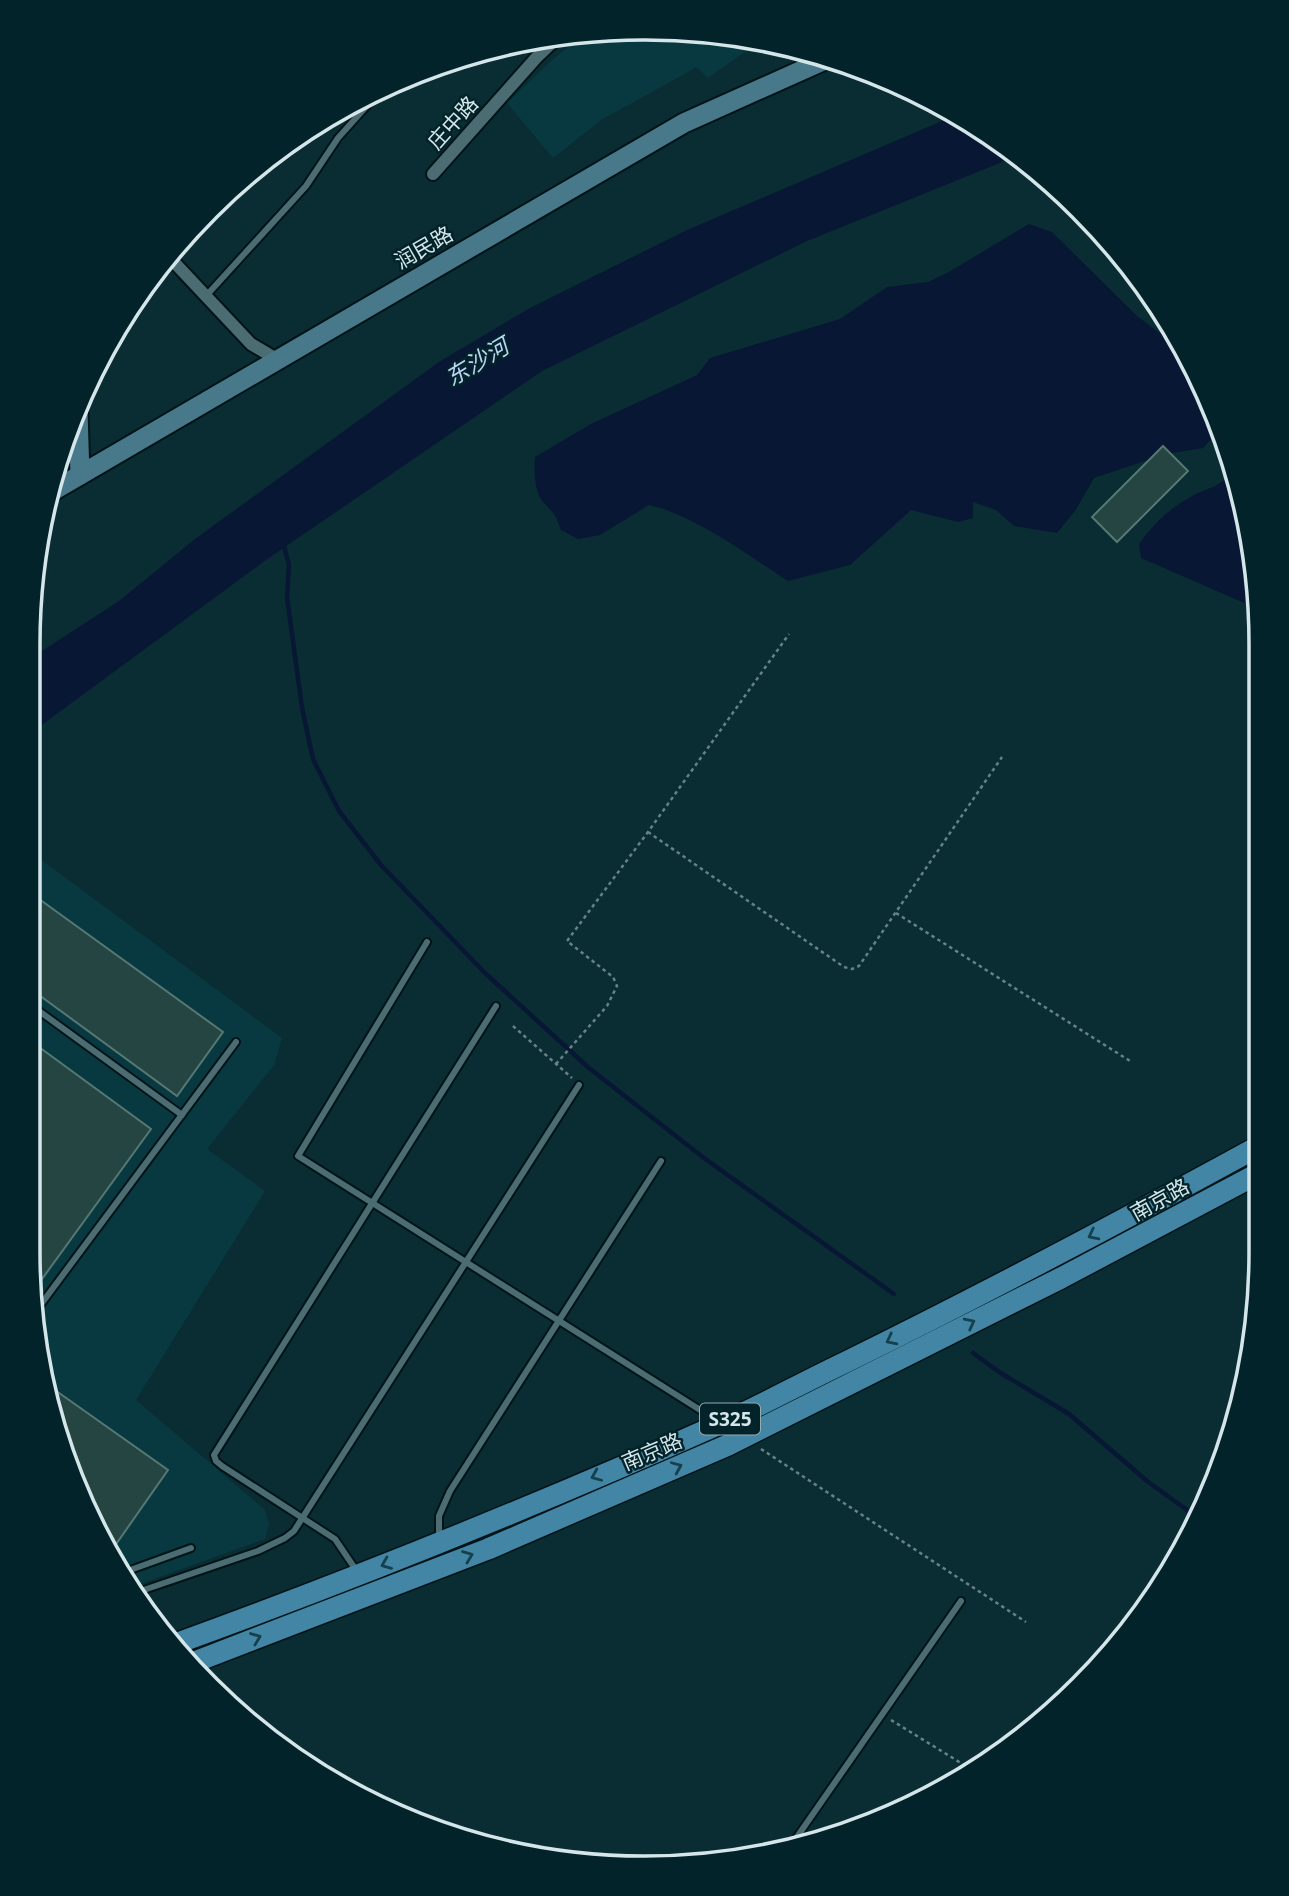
<svg xmlns="http://www.w3.org/2000/svg" width="1289" height="1896" viewBox="0 0 1289 1896" font-family="'Open Sans','Noto Sans SC',sans-serif">
  <style>
    .built { fill: #083940 }
    .water { fill: #071734 }
    .lines { fill: none; stroke-linecap: round; stroke-linejoin: round }
    .stream { stroke: #071734; stroke-width: 4.5 }
    .building { fill: #244541; stroke: #567873; stroke-width: 2 }
    .lane-casing { stroke: #001418; stroke-width: 10 }
    .street-casing { stroke: #001418; stroke-width: 16 }
    .secondary-casing { stroke: #001418; stroke-width: 23 }
    .primary-casing { stroke: #001418; stroke-width: 24 }
    .path { stroke: #678287; stroke-width: 2.5; stroke-dasharray: 3.5 3.5; stroke-linecap: butt }
    .lane { stroke: #4a6c72; stroke-width: 6 }
    .street { stroke: #4a6c72; stroke-width: 12 }
    .secondary { stroke: #47798b; stroke-width: 19 }
    .primary { stroke: #4385a4; stroke-width: 21 }
    .oneway { stroke: #15404e }
    .labels { text-anchor: middle; stroke-width: 5; stroke-linejoin: round; paint-order: stroke }
    .shield { fill: #012329; stroke: #95acb0; stroke-width: 2 }
    .shield-label { font-size: 19px; font-weight: bold; fill: #d4e6ea }
    .street-label { font-size: 21px; fill: #d4e6ea; stroke: #012329 }
    .water-label { font-size: 23px; font-style: italic; fill: #bdd2f6; stroke: #012329 }
    .rim { fill: none; stroke: #d4e6ea; stroke-width: 3.5 }
  </style>
  <rect width="100%" height="100%" fill="#0a2d33"/>
  <g class="built">
    <polygon points="645,28 761,40 708,78 697,67 601,120 553,158 507,103 550,62 584,34"/>
    <polygon points="28,850 282,1038 274,1065 207,1149 265,1191 136,1400 265,1510 269,1524 265,1539 129,1588 49,1411 28,1251"/>
  </g>
  <g class="water">
    <polygon points="956,115 987,132 1017,156 807,241 542,371 263,562 28,735 28,660 119,601 195,539 439,362 530,308 687,230"/>
    <polygon points="1067,197 1081,209 1103,240 1058,202"/>
    <path d="M1029 224 1052 232 1137 316 1182 350 1197 371 1218 432 1203 448 1166 454 1094 478 1075 511 1057 533 1014 526 996 510 973 502V518L958 522 911 510 850 565 788 581C750 556 692 514 649 505L600 535 578 539 561 530C555 513 555 515 543 502 534 491 534 470 535 457L591 424 697 375 710 358 840 319 887 287 928 282 949 272Z"/>
    <path d="M1231 472 1249 525 1257 602 1249 605 1141 558 1139 544C1154 523 1171 507 1194 495 1209 487 1221 487 1231 472Z"/>
  </g>
  <g class="lines">
    <g class="stream">
      <polyline points="283,542 289,565 287,597 302,708 313,759 339,811 381,865 485,973 589,1068 704,1158 894,1294"/>
      <polyline points="973,1353 999,1372 1069,1414 1147,1481 1198,1518"/>
    </g>
  </g>
  <g class="building">
    <polygon points="1163,446 1188,471 1117,542 1092,517"/>
    <polygon points="28,891 223,1032 177,1096 28,987"/>
    <polygon points="28,1039 151,1129 42,1279 31,1271 28,1251"/>
    <polygon points="45,1383 168,1470 112,1550 49,1411"/>
  </g>
  <g class="lines">
    <defs>
      <g id="lane">
        <polyline points="206,296 306,186 338,138 382,89"/>
        <polyline points="427,942 298,1156 697,1408 719,1420"/>
        <polyline points="28,1003 182,1115"/>
        <polyline points="36,1311 236,1042"/>
        <polyline points="439,1540 439,1516 450,1491 661,1161"/>
        <polyline points="356,1570 335,1539 222,1466 216,1461 214,1455 496,1006"/>
        <polyline points="122,1573 191,1548"/>
        <polyline points="132,1594 258,1551 285,1538 294,1531 579,1085"/>
        <polyline points="800,1834 810,1841"/>
        <polyline points="790,1847 961,1601"/>
      </g>
      <g id="street">
        <polyline points="433,174 536,58 559,36"/>
        <polyline points="172,260 251,344 278,360"/>
      </g>
      <g id="secondary">
        <polyline points="78,411 80,475"/>
        <polyline points="51,492 684,123 827,59"/>
      </g>
      <g id="primary">
        <path d="M175 1644C360 1577 542 1503 722 1423 764 1404 804 1382 846 1362 986 1293 1124 1220 1261 1145"/>
        <polyline points="192,1663 488,1549 728,1445 1061,1278 1261,1172"/>
      </g>
    </defs>
    <use href="#lane" class="lane-casing"/>
    <use href="#street" class="street-casing"/>
    <use href="#secondary" class="secondary-casing"/>
    <use href="#primary" class="primary-casing"/>
    <g class="path">
      <polyline points="648,832 844,967 852,969 859,966 1002,757"/>
      <polyline points="896,913 1130,1061"/>
      <polyline points="513,1026 572,1078"/>
      <polyline points="556,1064 607,1006 617,986 613,977 567,941 648,832 789,634"/>
      <polyline points="761,1449 1026,1622"/>
      <polyline points="891,1720 969,1768"/>
    </g>
    <use href="#lane" class="lane"/>
    <use href="#street" class="street"/>
    <use href="#secondary" class="secondary"/>
    <use href="#primary" class="primary"/>
  </g>
  <defs><path id="oneway-chevron" d="M-2-3.5L2.5 0L-2 3.5" fill="none" stroke-width="1.6" stroke-linecap="round" stroke-linejoin="round" transform="scale(1.75)"/></defs>
  <g class="oneway">
    <use href="#oneway-chevron" transform="translate(1093 1235) rotate(153)"/>
    <use href="#oneway-chevron" transform="translate(970 1323) rotate(-27)"/>
    <use href="#oneway-chevron" transform="translate(891 1340) rotate(153)"/>
    <use href="#oneway-chevron" transform="translate(677 1467) rotate(-23)"/>
    <use href="#oneway-chevron" transform="translate(596 1476) rotate(157)"/>
    <use href="#oneway-chevron" transform="translate(468 1556) rotate(-21)"/>
    <use href="#oneway-chevron" transform="translate(386 1564) rotate(158)"/>
    <use href="#oneway-chevron" transform="translate(256 1638) rotate(-21)"/>
  </g>
  <g class="labels">
    <rect class="shield" x="700" y="1403.5" width="60" height="31" rx="5"/>
    <g class="shield-label">
      <text x="730" y="1426">S325</text>
    </g>
    <g class="street-label">
      <text transform="translate(453 123) rotate(-48)" y="7">庄中路</text>
      <text transform="translate(424 248) rotate(-30)" y="7">润民路</text>
      <text transform="translate(1160 1200) rotate(-29)" y="7">南京路</text>
      <text transform="translate(652 1452) rotate(-23)" y="7">南京路</text>
    </g>
    <g class="water-label">
      <text transform="translate(477 362) rotate(-31)" y="8">东沙河</text>
    </g>
  </g>
  <path d="M0 0H1289V1896H0ZM644 40H645A604 604 0 0 1 1249 644V1252A604 604 0 0 1 645 1856H644A604 604 0 0 1 40 1252V644A604 604 0 0 1 644 40Z" fill="#012329" fill-rule="evenodd"/>
  <path class="rim" d="M644 40H645A604 604 0 0 1 1249 644V1252A604 604 0 0 1 645 1856H644A604 604 0 0 1 40 1252V644A604 604 0 0 1 644 40Z"/>
</svg>
